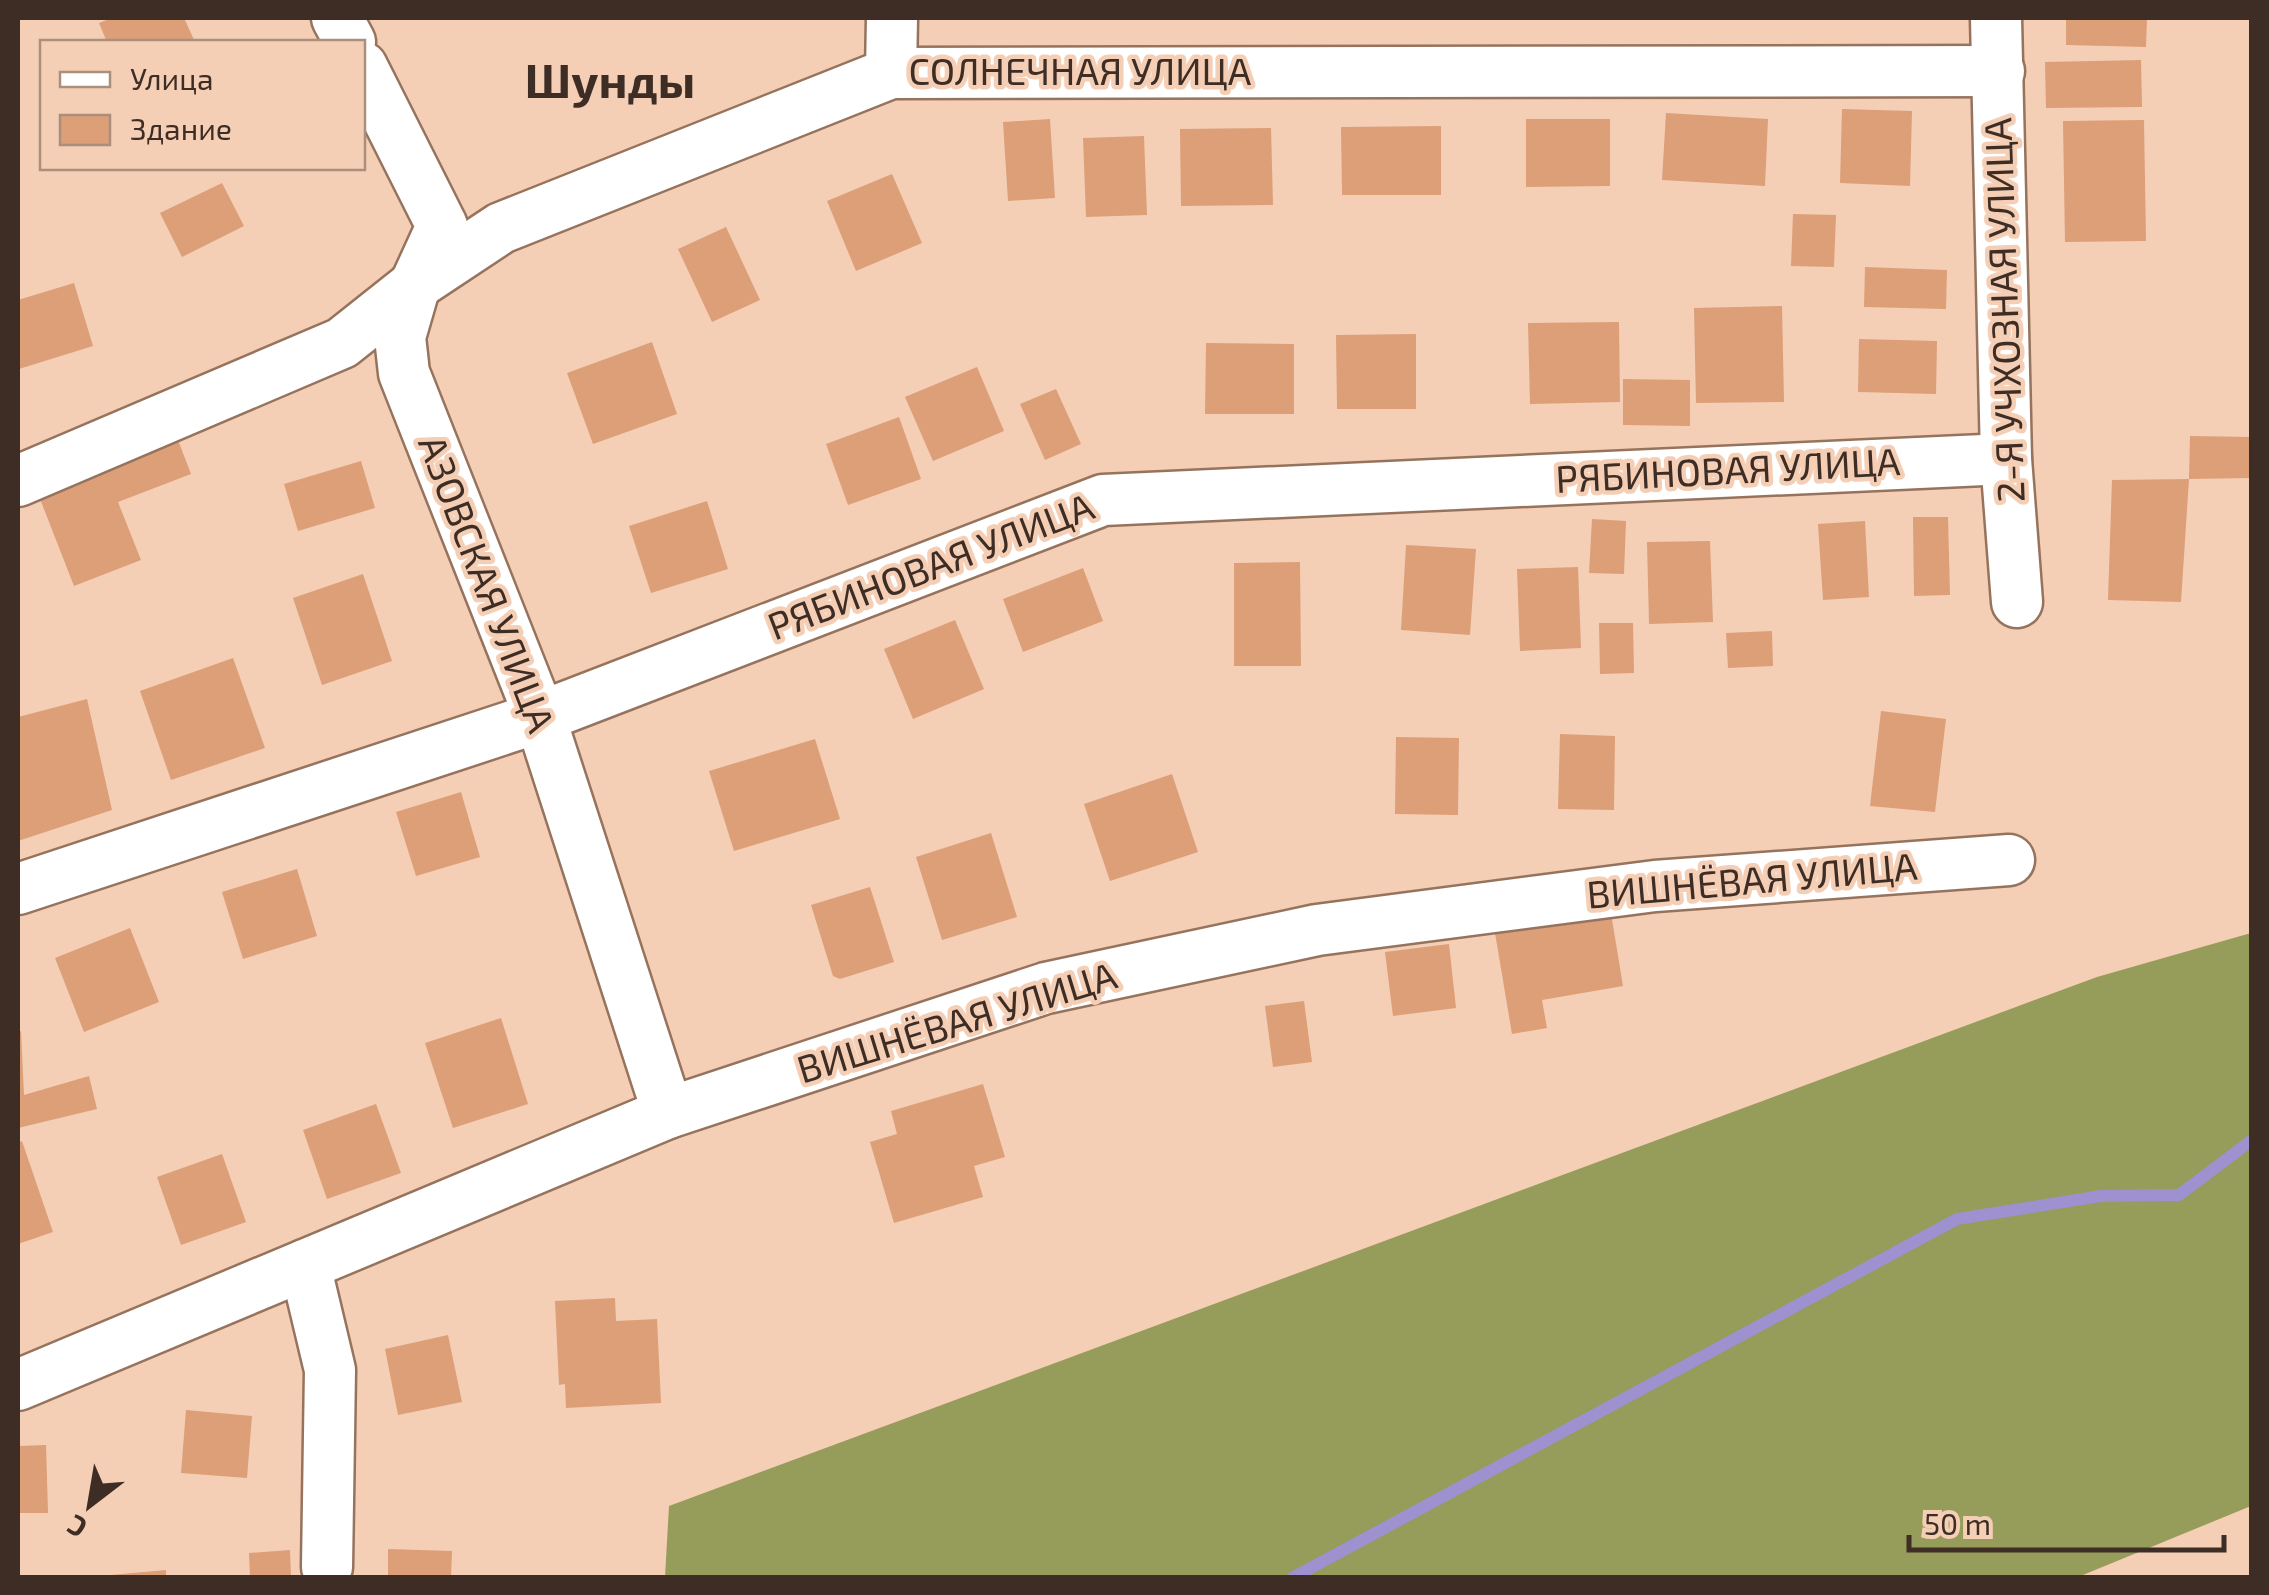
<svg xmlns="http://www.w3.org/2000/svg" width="2269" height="1595" viewBox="0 0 2269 1595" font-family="'Exo 2',sans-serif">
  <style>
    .forest { fill: #969c59 }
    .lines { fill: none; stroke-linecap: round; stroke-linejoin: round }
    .stream { stroke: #9d91cf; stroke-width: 12 }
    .building { fill: #dc9f78 }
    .minor-casing { stroke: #96735d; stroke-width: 55 }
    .minor { stroke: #fff; stroke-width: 50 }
    .labels { text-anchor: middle; stroke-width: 9; stroke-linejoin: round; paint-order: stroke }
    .street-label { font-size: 38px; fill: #3d2d24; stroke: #f5ceb6 }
    .district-label { font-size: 48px; font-weight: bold; fill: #3d2d24; stroke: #f5ceb6 }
  </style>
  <rect width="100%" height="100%" fill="#f5ceb6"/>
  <polygon class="forest" points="2251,933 2251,1506 2078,1577 665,1577 669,1506 2097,977"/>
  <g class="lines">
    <polyline class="stream" points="1292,1578 1957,1219 2101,1196 2179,1195 2252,1140"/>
  </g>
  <g class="building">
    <polygon points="112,18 184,18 195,42 107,42 99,23"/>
    <polygon points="2066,18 2147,18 2146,47 2066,45"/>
    <polygon points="2141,60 2142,107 2046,108 2045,62"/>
    <polygon points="1842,109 1912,111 1910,186 1840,183"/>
    <polygon points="1666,113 1768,119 1765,186 1662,180"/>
    <polygon points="1050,119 1055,198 1008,201 1003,122"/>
    <polygon points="1526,119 1610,119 1610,186 1526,187"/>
    <polygon points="2144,120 2146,241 2065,242 2063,121"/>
    <polygon points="1441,126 1441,195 1342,195 1341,127"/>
    <polygon points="1271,128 1273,205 1181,206 1180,129"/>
    <polygon points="1144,136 1147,215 1086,217 1083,138"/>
    <polygon points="892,174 922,243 856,271 827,201"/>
    <polygon points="222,183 244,226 182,257 160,213"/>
    <polygon points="1793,214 1836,215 1834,267 1791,266"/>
    <polygon points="726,227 760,300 712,322 678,249"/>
    <polygon points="1865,267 1947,270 1946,309 1864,307"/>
    <polygon points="74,283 93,346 19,369 18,300"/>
    <polygon points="1782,306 1784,402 1696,403 1694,308"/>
    <polygon points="1619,322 1620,402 1530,404 1528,323"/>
    <polygon points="1416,334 1416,409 1337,409 1336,335"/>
    <polygon points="1859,339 1937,341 1936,394 1858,392"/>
    <polygon points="652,342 677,414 593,444 567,373"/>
    <polygon points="1206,343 1294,344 1294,414 1205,414"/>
    <polygon points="977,367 1004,431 933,461 905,397"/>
    <polygon points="1623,379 1690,380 1690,426 1623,425"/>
    <polygon points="1056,389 1081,444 1045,460 1020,404"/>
    <polygon points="899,417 921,479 848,505 826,444"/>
    <polygon points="173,427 191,474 118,502 141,560 74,586 33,481"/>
    <polygon points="2190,436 2252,437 2252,478 2189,479"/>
    <polygon points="361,461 375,508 298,531 284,484"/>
    <polygon points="2189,479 2181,602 2108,600 2112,480"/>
    <polygon points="707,501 728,569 651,593 629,526"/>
    <polygon points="1913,517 1948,517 1950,595 1914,596"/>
    <polygon points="1592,519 1626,521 1624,574 1589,573"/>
    <polygon points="1865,521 1869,597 1823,600 1818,524"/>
    <polygon points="1710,541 1713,622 1649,624 1647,542"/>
    <polygon points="1406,545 1476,549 1470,635 1401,630"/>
    <polygon points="1300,562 1301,666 1234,666 1234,563"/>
    <polygon points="1578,567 1581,648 1520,651 1517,569"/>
    <polygon points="1083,568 1103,621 1023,652 1003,599"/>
    <polygon points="363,574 392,661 322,685 293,598"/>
    <polygon points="955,620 984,689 913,719 884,649"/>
    <polygon points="1599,623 1633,623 1634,673 1600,674"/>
    <polygon points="1772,631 1773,666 1728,668 1726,633"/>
    <polygon points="233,658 265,748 171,780 140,691"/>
    <polygon points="87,699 112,810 18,841 18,717"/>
    <polygon points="1881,711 1946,719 1935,812 1870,806"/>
    <polygon points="1560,734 1615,736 1614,810 1558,809"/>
    <polygon points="1396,737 1459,738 1458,815 1395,814"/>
    <polygon points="815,739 840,819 734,851 709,771"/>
    <polygon points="1172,774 1198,852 1110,881 1084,804"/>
    <polygon points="461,792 480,857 416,876 396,812"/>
    <polygon points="991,833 1017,917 942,940 916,857"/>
    <polygon points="297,869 317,936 243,959 222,892"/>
    <polygon points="870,887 894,962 840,979 833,976 811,905"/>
    <polygon points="1610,907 1623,986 1542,1000 1547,1028 1512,1034 1494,927"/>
    <polygon points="130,928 159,1002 84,1032 55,958"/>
    <polygon points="1449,944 1456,1008 1393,1016 1385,952"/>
    <polygon points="1304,1001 1312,1062 1273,1067 1265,1006"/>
    <polygon points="501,1018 528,1104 453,1128 425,1043"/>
    <polygon points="21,1031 24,1095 89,1076 97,1109 18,1128 18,1032"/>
    <polygon points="983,1084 1005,1157 974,1166 983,1197 894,1223 870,1142 897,1134 891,1111"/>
    <polygon points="376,1104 401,1173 327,1199 303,1130"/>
    <polygon points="22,1141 53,1232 18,1244 18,1143"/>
    <polygon points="222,1154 246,1222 181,1245 157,1177"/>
    <polygon points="615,1298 616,1321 657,1319 661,1403 566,1408 565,1384 559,1385 555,1301"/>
    <polygon points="448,1335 462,1402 398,1415 385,1349"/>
    <polygon points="186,1410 252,1416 247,1478 181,1473"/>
    <polygon points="46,1445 48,1513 18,1513 18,1446"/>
    <polygon points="388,1549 452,1551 451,1578 388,1578"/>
    <polygon points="290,1550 291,1578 250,1578 249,1553"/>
    <polygon points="166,1570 166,1578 111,1578 111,1575"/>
  </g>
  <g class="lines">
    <defs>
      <g id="minor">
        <polyline points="337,18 350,42"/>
        <polyline points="1996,18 2006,459 2017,602"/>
        <polyline points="362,67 442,226 415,285 400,337 404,373 540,717 668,1113"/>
        <polyline points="891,73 892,18"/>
        <polyline points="18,481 342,343 415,285 501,228 891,73 1999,71"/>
        <polyline points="18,889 540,717 1103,500 2006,459"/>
        <polyline points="305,1265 330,1370 327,1567"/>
        <polyline points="18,1385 668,1113 1046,988 1317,930 1655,886 2009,860"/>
      </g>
    </defs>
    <use href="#minor" class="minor-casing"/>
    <use href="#minor" class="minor"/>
  </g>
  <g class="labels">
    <g class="street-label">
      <text x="1080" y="85">СОЛНЕЧНАЯ УЛИЦА</text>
      <text transform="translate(2005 310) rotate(-92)" y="13">2-Я УЧХОЗНАЯ УЛИЦА</text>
      <text transform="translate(1728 471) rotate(-3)" y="13">РЯБИНОВАЯ УЛИЦА</text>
      <text transform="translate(931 567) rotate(-21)" y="13">РЯБИНОВАЯ УЛИЦА</text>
      <text transform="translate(486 584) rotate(69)" y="13">АЗОВСКАЯ УЛИЦА</text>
      <text transform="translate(1752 881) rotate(-5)" y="13">ВИШНЁВАЯ УЛИЦА</text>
      <text transform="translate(957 1023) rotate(-17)" y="13">ВИШНЁВАЯ УЛИЦА</text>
    </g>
    <g class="district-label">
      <text x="610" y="98">Шунды</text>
    </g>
  </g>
  <rect width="2269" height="1595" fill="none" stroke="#3d2d24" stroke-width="40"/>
  <rect x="40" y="40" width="325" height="130" fill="#f5ceb6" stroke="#ab8e7c" stroke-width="2.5"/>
  <rect x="60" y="72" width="50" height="15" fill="#ffffff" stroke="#ab8e7c" stroke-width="2.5"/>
  <text x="130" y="90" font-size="30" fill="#3d2d24">Улица</text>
  <rect x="60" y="115" width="50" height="30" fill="#dc9f78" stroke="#ab8e7c" stroke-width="2.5"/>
  <text x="130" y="140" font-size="30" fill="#3d2d24">Здание</text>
  <g transform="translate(90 1505) rotate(211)" stroke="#f5ceb6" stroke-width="8" paint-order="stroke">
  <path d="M0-8L18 38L0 25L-18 38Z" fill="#3d2d24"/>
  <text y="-15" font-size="28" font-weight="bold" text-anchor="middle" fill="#3d2d24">С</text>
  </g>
  <path d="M1909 1535v15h315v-15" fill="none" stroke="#3d2d24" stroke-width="5"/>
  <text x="1924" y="1535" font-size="30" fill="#3d2d24" stroke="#f5ceb6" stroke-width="8" paint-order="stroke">50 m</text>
</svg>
